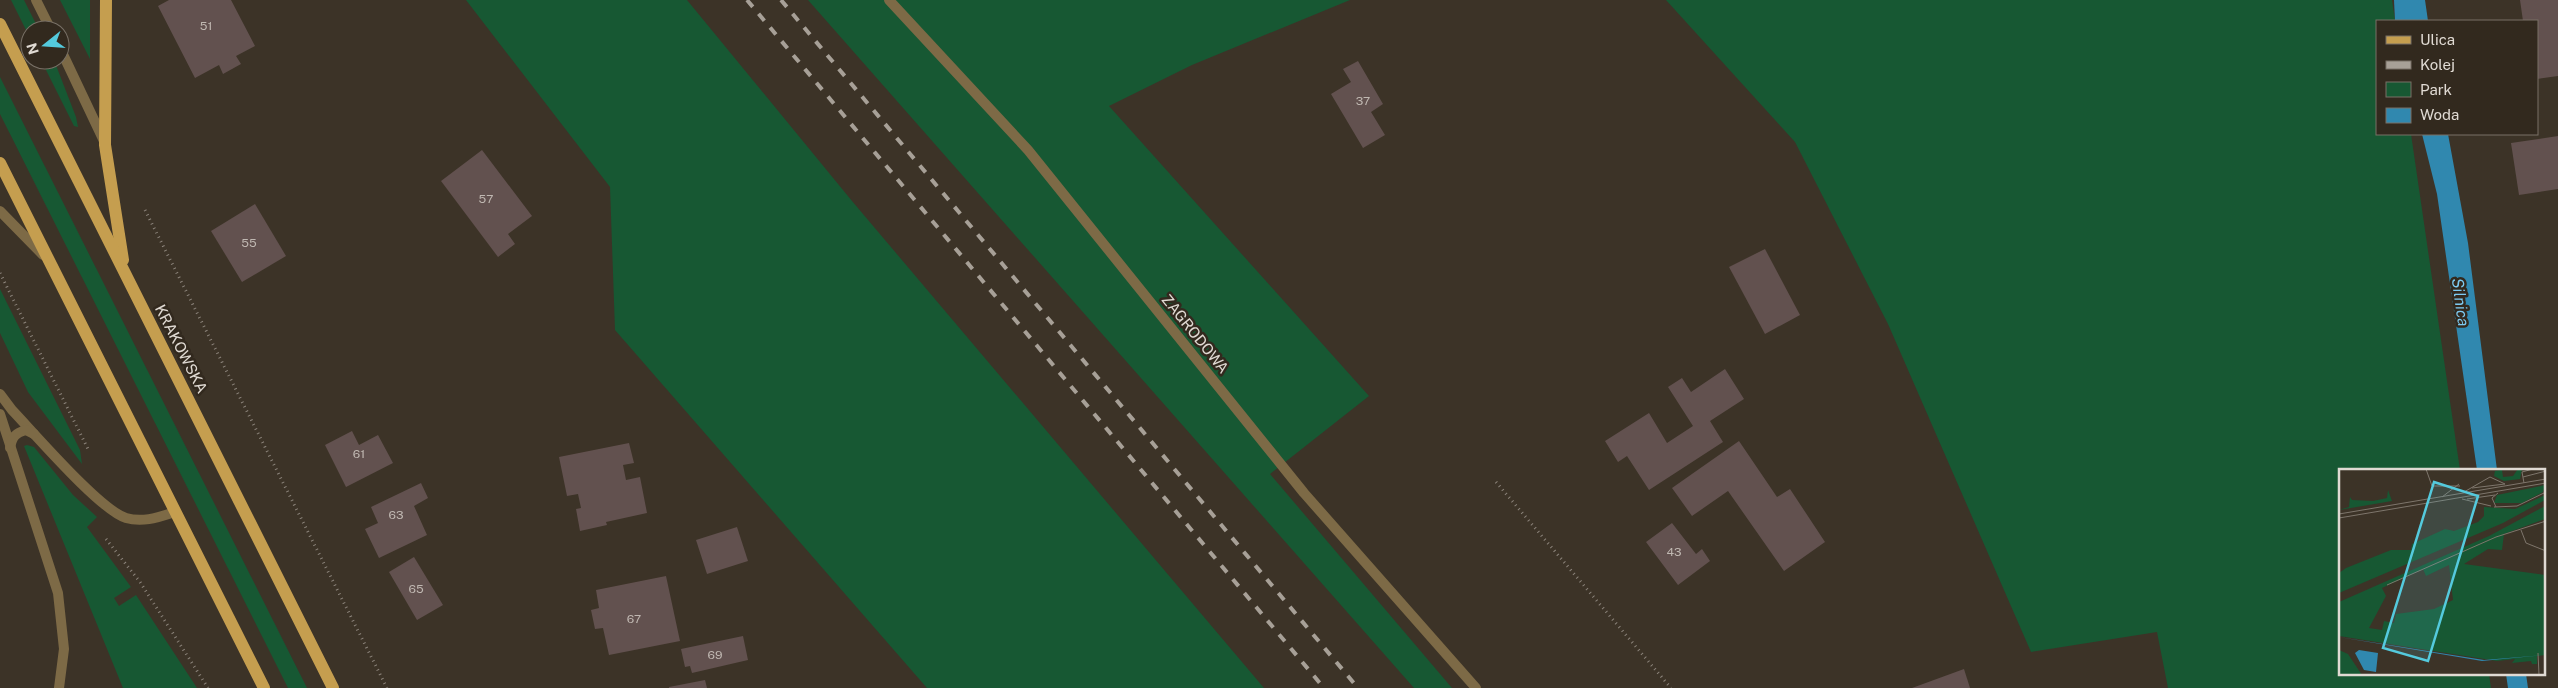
<svg xmlns="http://www.w3.org/2000/svg" width="2558" height="688" viewBox="0 0 2558 688" font-family="'Public Sans',sans-serif">
  <style>
    .green { fill: #175833 }
    .water { fill: #3088af }
    .building { fill: #62514f }
    .lines { fill: none; stroke-linecap: round; stroke-linejoin: round }
    .path { stroke: #8c847b; stroke-width: 3; stroke-dasharray: 1 4; stroke-linecap: butt }
    .lane { stroke: #7d6a46; stroke-width: 10 }
    .street { stroke: #7d6a46; stroke-width: 10 }
    .primary { stroke: #c59e4f; stroke-width: 12 }
    .rail { stroke: #a7a097; stroke-width: 4; stroke-dasharray: 9 9; stroke-linecap: butt }
    .labels { text-anchor: middle; stroke-width: 5; stroke-linejoin: round; paint-order: stroke }
    .number-label { font-size: 12px; fill: #c0b8b2 }
    .street-label { font-size: 15px; fill: #e0dad3; stroke: #32291e }
    .water-label { font-size: 16px; font-style: italic; fill: #7dcaf1; stroke: #32291e }
    .inset-road { fill: none; stroke: #7e766c; stroke-width: 1 }
    .view { fill: #54cadd; fill-opacity: 0.15; stroke: #54cadd; stroke-width: 2.5 }
    .inset-edge { fill: none; stroke: #e0dad3; stroke-width: 2.5 }
  </style>
  <rect width="100%" height="100%" fill="#3c3327"/>
  <g class="green">
    <polygon points="11,0 24,0 39,30 30,30 30,38"/>
    <polygon points="60,0 90,0 90,59"/>
    <polygon points="466,0 687,0 852,201 1264,688 927,688 615,330 610,187"/>
    <polygon points="808,0 1350,0 1192,65 1109,106 1369,396 1270,474 1452,688 1414,688"/>
    <polygon points="1666,0 2392,0 2395,21 2377,21 2377,134 2411,134 2460,470 2340,470 2340,674 2489,674 2491,688 2168,688 2157,632 2031,652 1888,324 1795,142"/>
    <polygon points="41,60 54,60 76,117 78,127 74,126"/>
    <polygon points="0,77 307,688 288,688 0,114"/>
    <polygon points="0,289 80,450 82,464 28,392 0,333"/>
    <polygon points="27,445 34,447 73,495 97,517 87,527 131,587 114,598 119,606 136,595 197,688 123,688 24,446"/>
  </g>
  <g class="water">
    <polygon points="2394,0 2425,0 2428,21 2395,21"/>
    <polygon points="2422,134 2448,134 2468,243 2497,470 2477,470 2437,194"/>
    <polygon points="2506,674 2526,674 2528,688 2508,688"/>
  </g>
  <g class="building">
    <polygon points="169,0 231,0 255,46 236,56 241,64 223,74 219,65 195,78 158,6"/>
    <polygon points="2520,0 2558,0 2558,76 2537,79 2537,21 2523,21"/>
    <polygon points="1358,61 1383,104 1371,112 1385,135 1363,148 1331,94 1351,82 1343,69"/>
    <polygon points="2558,136 2558,189 2519,195 2511,143"/>
    <polygon points="482,150 532,216 508,234 515,244 498,257 441,181"/>
    <polygon points="255,204 286,256 242,282 211,231"/>
    <polygon points="1765,249 1800,315 1765,334 1729,267"/>
    <polygon points="1725,369 1744,399 1710,421 1723,442 1649,490 1627,456 1618,462 1605,441 1649,413 1667,443 1693,426 1668,387 1682,378 1691,392"/>
    <polygon points="352,431 359,445 378,435 393,463 346,487 325,445"/>
    <polygon points="1739,441 1777,497 1790,489 1825,542 1784,571 1728,491 1692,516 1672,488"/>
    <polygon points="629,443 634,463 623,465 626,480 640,477 647,513 606,522 607,525 580,531 576,509 581,508 578,494 567,496 559,457"/>
    <polygon points="421,483 428,498 414,506 427,535 379,558 365,529 378,523 371,507"/>
    <polygon points="1672,523 1696,554 1702,549 1710,561 1678,585 1646,542"/>
    <polygon points="737,527 748,561 707,574 696,540"/>
    <polygon points="414,557 443,605 417,620 389,572"/>
    <polygon points="666,576 680,641 609,655 603,628 595,629 591,610 599,608 596,590"/>
    <polygon points="743,636 748,660 692,673 690,666 685,667 681,649"/>
    <polygon points="1964,669 1970,688 1912,688"/>
    <polygon points="705,680 707,688 669,688 669,687"/>
  </g>
  <g class="lines">
    <g class="path">
      <polyline points="145,210 387,688"/>
      <polyline points="0,273 88,449"/>
      <polyline points="1496,482 1671,688"/>
      <polyline points="106,539 140,582 208,688"/>
    </g>
    <g class="lane">
      <polyline points="36,0 51,30"/>
      <polyline points="60,48 104,141"/>
      <polyline points="0,211 43,255"/>
      <path d="M0 394 12 410C34 433 100 510 126 518 143 523 159 517 175 512"/>
      <polyline points="0,414 58,593 64,649 59,688"/>
      <path d="M10 448C12 437 15 433 26 430L34 434"/>
    </g>
    <polyline class="street" points="889,0 1028,150 1304,493 1476,688"/>
    <g class="primary">
      <polyline points="106,0 105,145 123,260"/>
      <polyline points="0,24 333,688"/>
      <polyline points="0,163 264,688"/>
    </g>
    <g class="rail">
      <polyline points="747,0 1324,688"/>
      <polyline points="781,0 1358,688"/>
    </g>
  </g>
  <g class="labels">
    <g class="number-label">
      <text x="206" y="30">51</text>
      <text x="1363" y="105">37</text>
      <text x="486" y="203">57</text>
      <text x="249" y="247">55</text>
      <text x="359" y="458">61</text>
      <text x="396" y="519">63</text>
      <text x="1674" y="556">43</text>
      <text x="416" y="593">65</text>
      <text x="634" y="623">67</text>
      <text x="715" y="659">69</text>
    </g>
    <g class="street-label">
      <text transform="translate(1195 334) rotate(51)" y="5">ZAGRODOWA</text>
      <text transform="translate(181 349) rotate(63)" y="5">KRAKOWSKA</text>
    </g>
    <g class="water-label">
      <text transform="translate(2461 302) rotate(82)" y="6">Silnica</text>
    </g>
  </g>
  <g transform="translate(2339 469)">
    <rect width="206" height="206" fill="#3c3327"/>
    <path d="M179 0H183L181 10 165 12 155 7 156 2 163 1 164 8 174 7ZM206 16 204 23 183 34H155L158 26ZM49 21 53 32 0 41 10 38 11 28 13 31 34 32 48 29ZM206 26V31L164 54 0 124V104L7 99 52 81H72L73 75 106 60 115 62 139 53 145 47V38L176 40ZM206 37V50L165 65 163 81 149 80 125 95 206 106V186L198 187V195H193L192 192 173 194 176 190 158 192 0 167V133L150 67ZM110 96 114 131 95 140 57 145 55 154 45 152 43 161 30 159 47 127 43 119 84 100 87 107ZM0 181 9 185 23 206H0Z" fill="#175833" fill-rule="evenodd"/>
    <path d="M0 168 145 191 206 186 143 192ZM20 181 39 184 37 203 25 201 16 184Z" fill="#3088af"/>
    <path class="inset-road" d="M87 0 93 17H121M184 8 207 2M185 14 183 3 194 0M133 19 166 15M125 23 151 8 166 15M103 28 120 15M123 30 152 37M128 30 156 26M155 38 178 37 207 23M157 38 153 29 159 24M0 45 207 10M0 49 207 14M182 61 187 74 207 82M48 116 157 68 207 52M199 184 200 206"/>
    <path class="view" d="M95 13 139 27 89 192 44 179Z"/>
    <rect width="206" height="206" class="inset-edge"/>
  </g>
  <rect x="2376" y="20" width="162" height="115" fill="#32291e" stroke="#787066"/>
  <rect x="2386" y="36" width="25" height="8" fill="#c59e4f" stroke="#787066"/>
  <text x="2420" y="45" font-size="15" fill="#e0dad3">Ulica</text>
  <rect x="2386" y="61" width="25" height="8" fill="#a7a097" stroke="#787066"/>
  <text x="2420" y="70" font-size="15" fill="#e0dad3">Kolej</text>
  <rect x="2386" y="82" width="25" height="15" fill="#175833" stroke="#787066"/>
  <text x="2420" y="95" font-size="15" fill="#e0dad3">Park</text>
  <rect x="2386" y="108" width="25" height="15" fill="#3088af" stroke="#787066"/>
  <text x="2420" y="120" font-size="15" fill="#e0dad3">Woda</text>
  <g transform="translate(45 45) rotate(253)"><circle r="24" fill="#32291e" stroke="#787066"/>
  <path d="M0-4L9 19L0 12L-9 19Z" fill="#54cadd"/>
  <text y="-8" font-size="14" font-weight="bold" text-anchor="middle" fill="#e0dad3">N</text>
  </g>
</svg>
